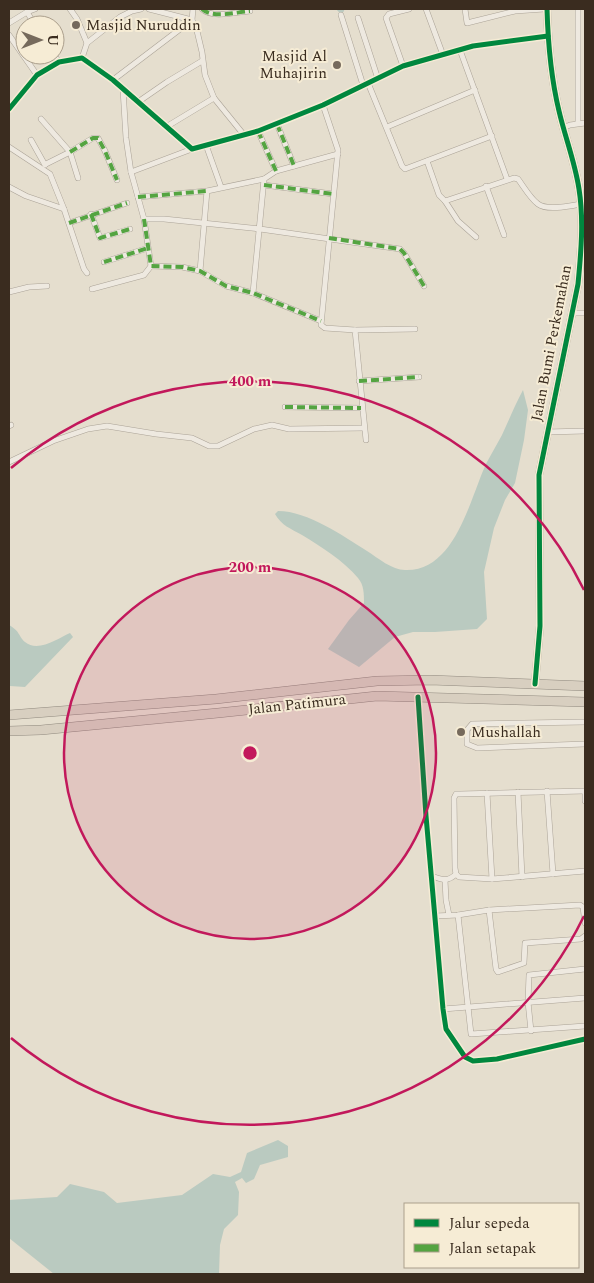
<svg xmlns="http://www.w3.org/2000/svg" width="594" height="1283" viewBox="0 0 594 1283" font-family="Spectral,serif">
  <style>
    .water { fill: #bacac0 }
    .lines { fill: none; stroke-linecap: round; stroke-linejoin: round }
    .canal { stroke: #bacac0; stroke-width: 6 }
    .street-casing { stroke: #aba397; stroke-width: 6 }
    .secondary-casing { stroke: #9a9387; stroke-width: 8 }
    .highway-casing { stroke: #90897e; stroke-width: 10 }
    .street { stroke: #eee9e0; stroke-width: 5 }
    .secondary { stroke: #eee9e0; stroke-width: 7 }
    .highway { stroke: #d8cfc0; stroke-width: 9 }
    .quiet { stroke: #54a441; stroke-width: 4; stroke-dasharray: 8 4; stroke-linecap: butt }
    .cycleway-casing { stroke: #f6ecd5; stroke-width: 8 }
    .cycleway { stroke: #00873e; stroke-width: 5 }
    .ring { fill: none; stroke: #c2185b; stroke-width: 2.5 }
    .poi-dot { fill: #766a5c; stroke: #f6ecd5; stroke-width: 2 }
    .labels { text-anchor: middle; stroke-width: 4; stroke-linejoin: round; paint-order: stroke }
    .poi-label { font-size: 15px; fill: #3a2c1f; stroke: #f6ecd5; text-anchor: start }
    .street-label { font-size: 15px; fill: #3a2c1f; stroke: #f6ecd5 }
    .centre { fill: #c2185b; stroke: #f6ecd5; stroke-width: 2.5 }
    .ring-label { font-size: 15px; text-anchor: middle; font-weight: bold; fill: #c2185b; stroke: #f6ecd5; stroke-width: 4; stroke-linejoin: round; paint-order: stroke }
  </style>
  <rect width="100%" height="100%" fill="#e5dece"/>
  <g class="water">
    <path d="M523 390 528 410 524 440 515 483 505 500 494 528 484 572 487 619 477 629 435 632H413L395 637 359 667 328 649 349 620 364 603C364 594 364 585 358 578 344 561 320 546 302 535 291 529 281 525 275 514L278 511C308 511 343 536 367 551 378 558 392 570 405 570 456 572 470 497 487 462 492 453 497 444 502 435 509 420 515 405 523 390Z"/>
    <path d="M9 625C21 632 18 636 25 642 38 653 59 638 70 633L73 637 25 687 10 686 9 684Z"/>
    <polygon points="278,1140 288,1146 288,1157 260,1165 254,1179 246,1183 242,1178 235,1182 239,1192 238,1215 224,1229 220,1245 219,1274 54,1274 9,1238 9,1200 57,1197 70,1184 104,1192 117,1203 182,1195 213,1174 230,1177 241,1172 247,1153"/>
  </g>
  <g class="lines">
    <polyline class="canal" points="340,9 341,10"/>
    <defs>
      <g id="street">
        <polyline points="70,9 77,19 87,43"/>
        <polyline points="193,9 192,20 197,31 202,52 205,75 214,98 244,135"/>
        <path d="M202 9C213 19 236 12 250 11"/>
        <polyline points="426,9 443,55"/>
        <polyline points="465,9 467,23 515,11 544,9"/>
        <polyline points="578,9 578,123"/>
        <polyline points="27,12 35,25"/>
        <polyline points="341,15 363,85"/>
        <polyline points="358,18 378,79"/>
        <polyline points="9,23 27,12 35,9"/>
        <polyline points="9,35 37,75"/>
        <polyline points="460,50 507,179"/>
        <polyline points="54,55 59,62"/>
        <polyline points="82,58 87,43 120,17 132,11 141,9"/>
        <polyline points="403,66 386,18 389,14 409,9"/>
        <polyline points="113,80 192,20 149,9"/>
        <polyline points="368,83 402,166 405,169 492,136"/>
        <polyline points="123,89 126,138 131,172 144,219 151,266 182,267 200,271 226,286 253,293 321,321"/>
        <polyline points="138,102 167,82 202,61"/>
        <polyline points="323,105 338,150 321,325 325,328 355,330 366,440"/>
        <polyline points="9,109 37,75 59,62 82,58 113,80 192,149 258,131 323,105 403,66 473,46 548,36"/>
        <polyline points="41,119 70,152 78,178"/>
        <polyline points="277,124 294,166"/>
        <polyline points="166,127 214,98"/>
        <polyline points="387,127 475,90"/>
        <polyline points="563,128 570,125 585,123"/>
        <polyline points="258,131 276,171"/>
        <polyline points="31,140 45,165"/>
        <polyline points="206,145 221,187"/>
        <polyline points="9,147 50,174 64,209 84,269 87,273"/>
        <polyline points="427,161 439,195 445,201"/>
        <polyline points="46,164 70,152 93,138 98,138 105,151 117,180"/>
        <polyline points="131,172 192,149"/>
        <polyline points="264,185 333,194"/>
        <polyline points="486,186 504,235"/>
        <polyline points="9,187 26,196 64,209"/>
        <polyline points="138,197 207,191 264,179 276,171 338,154"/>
        <polyline points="91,214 100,238 130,229"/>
        <polyline points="144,219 164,219 260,229 400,249 404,253 424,286"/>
        <polyline points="69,223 127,203"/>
        <path d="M476 237 458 221 445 201 514 178 518 179C524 187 530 198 538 204 547 211 570 206 581 204"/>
        <polyline points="104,262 148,248"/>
        <polyline points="200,271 207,191"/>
        <polyline points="92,289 144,275 151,266"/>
        <polyline points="9,292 29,287 47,286"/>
        <polyline points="253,293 264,179"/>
        <polyline points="572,313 585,313"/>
        <polyline points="355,330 415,329"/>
        <polyline points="359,381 419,377"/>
        <polyline points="285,407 361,408"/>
        <polyline points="9,426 11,425"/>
        <polyline points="547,432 585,431"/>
        <polyline points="9,462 53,441 88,429 107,426 156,434 192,438 209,446 218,446 254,429 272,425 289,429 364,428"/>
        <polyline points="418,697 426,816 443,1009 446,1029 465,1057 473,1061 497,1059 585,1039"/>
        <polyline points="585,722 472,724 467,730 467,744 477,748 585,744"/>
        <polyline points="547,791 553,874"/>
        <polyline points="585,791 460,794 456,794 454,798 455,868 456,874 459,877 492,879 585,871"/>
        <polyline points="585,791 585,801"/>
        <polyline points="518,792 522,877"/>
        <polyline points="487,793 492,879"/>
        <path d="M432 876C442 880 448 882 456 874"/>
        <polyline points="445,880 446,900 449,915"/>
        <polyline points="489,910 496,969 498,972 524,963 525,943 581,939 585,936"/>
        <polyline points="458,915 471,1034 585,1026"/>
        <polyline points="435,916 458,915 489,910 580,905 583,907 585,923"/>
        <polyline points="443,1009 585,998"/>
        <polyline points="531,1031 528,1002 529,975 585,969"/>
      </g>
      <path id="secondary" d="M535 684 540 626 539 475 578 284C581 253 584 220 579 189 575 162 565 137 559 111 551 78 548 43 547 9"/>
      <g id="highway">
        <polyline points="9,715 216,699 377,681 430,680 585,686"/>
        <polyline points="9,731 41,730 218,713 377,696 585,702"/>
      </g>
    </defs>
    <use href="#street" class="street-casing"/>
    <use href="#secondary" class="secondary-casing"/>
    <use href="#highway" class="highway-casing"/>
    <use href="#street" class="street"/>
    <use href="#secondary" class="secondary"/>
    <use href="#highway" class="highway"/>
    <g class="quiet">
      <path d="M202 9C213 19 236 12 250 11"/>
      <polyline points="277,124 294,166"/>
      <polyline points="258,131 276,171"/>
      <polyline points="70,152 93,138 98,138 105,151 117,180"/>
      <polyline points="264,185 333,194"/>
      <polyline points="138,197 207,191"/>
      <polyline points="91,214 100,238 130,229"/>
      <polyline points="144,219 151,266 182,267 200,271 226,286 253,293 321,321"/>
      <polyline points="69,223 127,203"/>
      <polyline points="329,238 400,249 404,253 424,286"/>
      <polyline points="104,262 148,248"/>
      <polyline points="359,381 419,377"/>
      <polyline points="285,407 361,408"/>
    </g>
    <defs>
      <g id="cycleway">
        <polyline points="9,109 37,75 59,62 82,58 113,80 192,149 258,131 323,105 403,66 473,46 548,36"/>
        <path d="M535 684 540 626 539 475 578 284C581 253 584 220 579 189 575 162 565 137 559 111 551 78 548 43 547 9"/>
        <polyline points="418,697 426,816 443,1009 446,1029 465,1057 473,1061 497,1059 585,1039"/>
      </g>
    </defs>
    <use href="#cycleway" class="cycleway-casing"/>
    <use href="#cycleway" class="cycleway"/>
  </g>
  <circle cx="250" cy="753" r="186" fill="#c2185b" fill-opacity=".12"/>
  <g class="ring">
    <circle cx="250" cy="753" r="186"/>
    <path d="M584 916A372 372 0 0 1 11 1038M11 468A372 372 0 0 1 584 590"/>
  </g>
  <g class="poi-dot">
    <circle cx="76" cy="25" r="5"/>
    <circle cx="337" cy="65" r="5"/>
    <circle cx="461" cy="732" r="5"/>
  </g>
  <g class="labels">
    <g class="poi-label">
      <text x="86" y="30">Masjid Nuruddin</text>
      <text x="327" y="61" text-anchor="end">Masjid Al<tspan x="327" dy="17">Muhajirin</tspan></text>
      <text x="471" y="737">Mushallah</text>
    </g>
    <g class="street-label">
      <text transform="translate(551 343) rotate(-79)" y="5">Jalan Bumi Perkemahan</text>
      <text transform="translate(297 704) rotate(-6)" y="5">Jalan Patimura</text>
    </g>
  </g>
  <circle cx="250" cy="753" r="8" class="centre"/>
  <g class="ring-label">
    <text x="250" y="386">400 m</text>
    <text x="250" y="572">200 m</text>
  </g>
  <rect width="594" height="1283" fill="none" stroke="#3a2c1f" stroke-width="20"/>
  <rect x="404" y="1203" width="175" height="65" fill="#f6ecd5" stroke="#ab9f8c"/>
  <rect x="414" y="1219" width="25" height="8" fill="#00873e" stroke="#ab9f8c"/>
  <text x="449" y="1228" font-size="15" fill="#3a2c1f">Jalur sepeda</text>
  <rect x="414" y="1244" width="25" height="8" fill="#54a441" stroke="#ab9f8c"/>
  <text x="449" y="1253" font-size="15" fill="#3a2c1f">Jalan setapak</text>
  <g transform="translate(40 40) rotate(90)"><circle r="24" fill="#f6ecd5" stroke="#ab9f8c"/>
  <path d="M0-4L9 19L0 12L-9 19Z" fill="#766a5c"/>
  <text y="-8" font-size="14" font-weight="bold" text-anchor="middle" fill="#3a2c1f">U</text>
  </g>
</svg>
